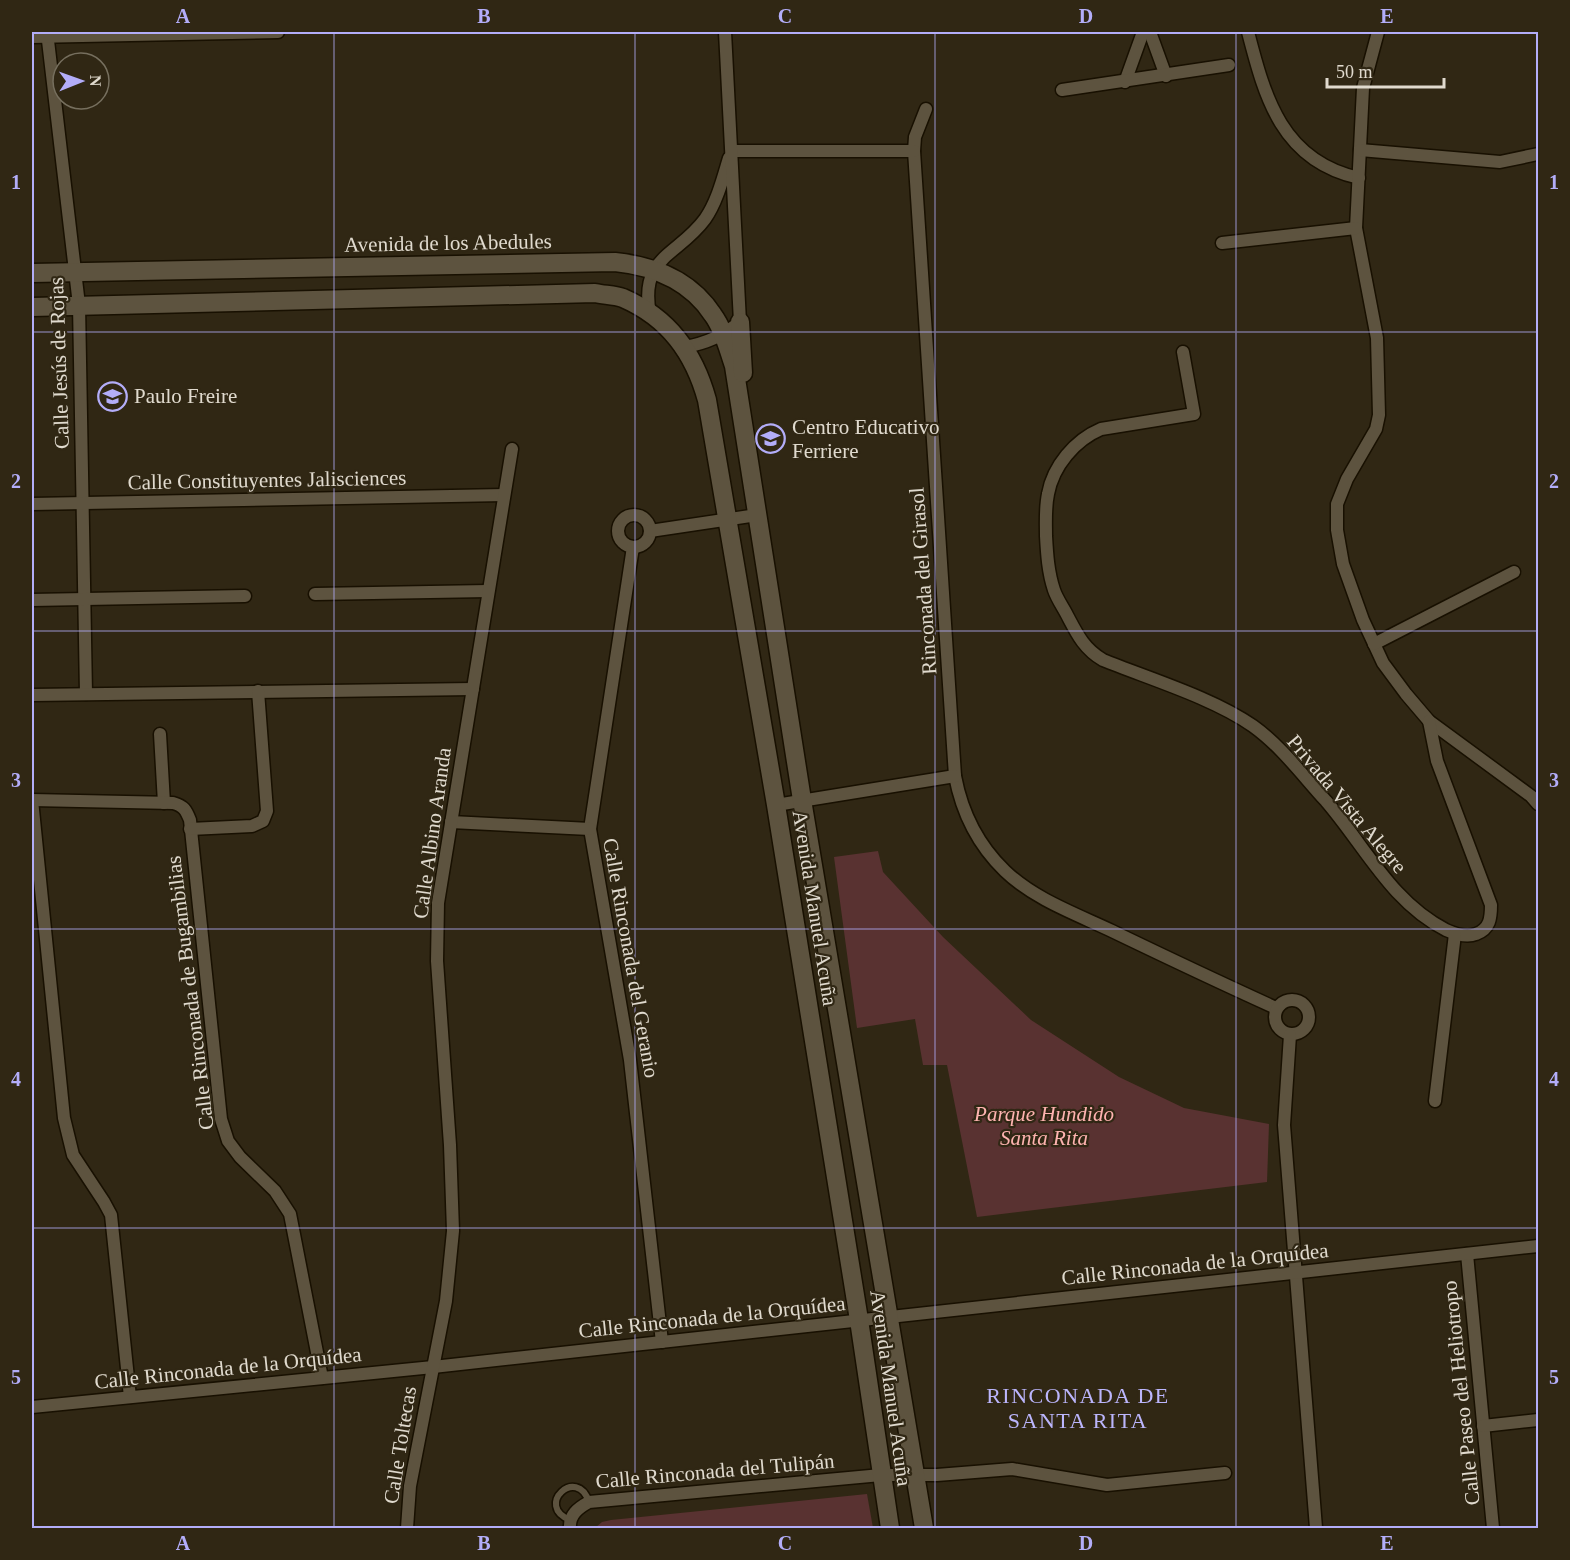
<svg xmlns="http://www.w3.org/2000/svg" width="1570" height="1560" viewBox="0 0 1570 1560" font-family="Georgia,serif">
  <style>
    .green { fill: #593231 }
    .lines { fill: none; stroke-linecap: round; stroke-linejoin: round }
    .lane-casing { stroke: #181001; stroke-width: 9 }
    .street-casing { stroke: #181001; stroke-width: 15 }
    .secondary-casing { stroke: #181001; stroke-width: 21 }
    .lane { stroke: #5d533f; stroke-width: 6 }
    .street { stroke: #5d533f; stroke-width: 12 }
    .secondary { stroke: #5d533f; stroke-width: 18 }
    .grid { fill: none; stroke: #b3adf9; stroke-width: 1.5; stroke-opacity: 0.55 }
    .labels { text-anchor: middle; stroke-width: 4.5; stroke-linejoin: round; paint-order: stroke }
    .street-label { font-size: 21px; fill: #e0dace; stroke: #302714 }
    .poi-label { font-size: 21px; fill: #e0dace; stroke: #302714; text-anchor: start }
    .park-label { font-size: 21px; font-style: italic; fill: #feb3b0; stroke: #302714 }
    .neighbourhood-label { font-size: 22px; letter-spacing: 1.5px; fill: #bbb5fc; stroke: #302714 }
    .neatline { fill: none; stroke: #b3adf9; stroke-width: 2 }
    .grid-label { font-size: 20px; text-anchor: middle; font-weight: bold; fill: #b3adf9 }
  </style>
  <rect width="100%" height="100%" fill="#302714"/>
  <g class="green">
    <polygon points="878,851 883,872 943,937 1031,1020 1119,1077 1184,1108 1269,1124 1267,1182 977,1217 947,1065 923,1065 915,1019 857,1028 834,857"/>
    <polygon points="867,1494 873,1528 595,1528 602,1522 611,1520"/>
  </g>
  <g class="lines">
    <defs>
      <path id="lane" d="M570 1520C534 1506 577 1465 589 1502"/>
      <g id="street">
        <polyline points="47,32 79,305 86,694"/>
        <polyline points="1150,32 1166,76"/>
        <path d="M1248 32C1265 98 1282 161 1359 178"/>
        <polyline points="1378,32 1363,88 1356,228 1377,338 1379,415 1376,429 1347,479 1337,504 1337,530 1343,564 1363,620 1383,663 1406,694 1429,721 1531,796 1538,804"/>
        <polyline points="32,37 278,32"/>
        <polyline points="1125,82 1143,32"/>
        <polyline points="1062,90 1229,65"/>
        <path d="M926 109 915 137 914 151 955 776C962 813 978 845 1005 871 1034 899 1076 914 1112 931 1166 957 1221 983 1276 1008"/>
        <polyline points="1360,150 1500,162 1538,154"/>
        <polyline points="732,151 914,151"/>
        <polyline points="1222,243 1356,228"/>
        <path d="M650 314C639 256 678 256 705 219 717 202 723 178 729 158"/>
        <path d="M685 347C707 343 722 336 740 322L725 32"/>
        <path d="M1183 352 1194 414 1101 429C1075 440 1053 466 1048 494 1045 508 1046 522 1046 536 1047 554 1048 572 1054 590 1057 599 1063 607 1067 615 1077 634 1084 649 1103 660 1150 679 1213 698 1253 726 1281 746 1303 776 1326 801 1365 846 1391 902 1446 930 1455 934 1466 938 1476 934 1490 929 1491 918 1491 905L1437 761 1429 721"/>
        <polyline points="32,504 504,495"/>
        <circle cx="634" cy="531" r="16"/>
        <polyline points="650,531 757,515"/>
        <polyline points="633,547 590,829 630,1060 662,1342"/>
        <polyline points="315,594 488,591"/>
        <polyline points="32,600 245,596"/>
        <polyline points="1374,644 1514,572"/>
        <polyline points="32,695 473,689"/>
        <polyline points="160,734 164,803"/>
        <path d="M32 800 173 803C184 806 186 810 190 820L221 1119 228 1141 240 1157 275 1191 290 1214 322 1378"/>
        <polyline points="32,800 64,1118 73,1155 104,1202 111,1215 130,1397"/>
        <polyline points="776,805 955,776"/>
        <polyline points="451,822 590,829"/>
        <polyline points="190,829 252,826 263,821 267,811 258,691"/>
        <circle cx="1292" cy="1017" r="17"/>
        <polyline points="1290,1035 1284,1125 1316,1528"/>
        <polyline points="1435,1101 1455,934"/>
        <polyline points="1467,1254 1493,1528"/>
        <polyline points="32,1407 433,1367 1538,1246"/>
        <polyline points="1483,1426 1538,1420"/>
        <polyline points="407,1528 410,1486 446,1301 453,1231 450,1145 437,961 438,903 512,449"/>
        <path d="M570 1528C569 1515 578 1508 589 1502L881 1475H937L1012 1469 1107 1485 1225 1473"/>
      </g>
      <g id="secondary">
        <path d="M32 273 615 262C654 266 691 281 713 315 724 330 728 349 734 366L802 800 924 1528"/>
        <path d="M32 307 595 293C604 295 615 295 623 298 669 318 694 353 707 400L776 805 859 1320 890 1528"/>
        <polyline points="740,322 743,373"/>
      </g>
    </defs>
    <use href="#lane" class="lane-casing"/>
    <use href="#street" class="street-casing"/>
    <use href="#secondary" class="secondary-casing"/>
    <use href="#lane" class="lane"/>
    <use href="#street" class="street"/>
    <use href="#secondary" class="secondary"/>
  </g>
  <path class="grid" d="M334 32V1528M635 32V1528M935 32V1528M1236 32V1528M32 332H1538M32 631H1538M32 929H1538M32 1228H1538"/>
  <defs>
    <symbol id="school-ring" viewBox="-11 -11 22 22"><circle r="9.5" fill="#302714" stroke="#b3adf9" stroke-width="1.5"/><path d="M0-5L7-2L0 1L-7-2ZM-4 1L0 2.5L4 1V4Q0 6-4 4Z" fill="#b3adf9"/></symbol>
  </defs>
  <g fill-rule="evenodd">
    <use href="#school-ring" x="96" y="380" width="33" height="33"/>
    <use href="#school-ring" x="754" y="422" width="33" height="33"/>
  </g>
  <g class="labels">
    <g class="street-label">
      <text transform="translate(448 243) rotate(-1)" y="7">Avenida de los Abedules</text>
      <text transform="translate(59 363) rotate(-92)" y="7">Calle Jesús de Rojas</text>
      <text transform="translate(267 480) rotate(-1)" y="7">Calle Constituyentes Jalisciences</text>
      <text transform="translate(923 581) rotate(-94)" y="7">Rinconada del Girasol</text>
      <text transform="translate(1347 804) rotate(50)" y="7">Privada Vista Alegre</text>
      <text transform="translate(432 833) rotate(-82)" y="7">Calle Albino Aranda</text>
      <text transform="translate(815 908) rotate(81)" y="7">Avenida Manuel Acuña</text>
      <text transform="translate(631 958) rotate(80)" y="7">Calle Rinconada del Geranio</text>
      <text transform="translate(190 993) rotate(-97)" y="7">Calle Rinconada de Bugambilias</text>
      <text transform="translate(1195 1264) rotate(-6)" y="7">Calle Rinconada de la Orquídea</text>
      <text transform="translate(712 1317) rotate(-6)" y="7">Calle Rinconada de la Orquídea</text>
      <text transform="translate(228 1368) rotate(-6)" y="7">Calle Rinconada de la Orquídea</text>
      <text transform="translate(891 1388) rotate(82)" y="7">Avenida Manuel Acuña</text>
      <text transform="translate(1461 1393) rotate(-96)" y="7">Calle Paseo del Heliotropo</text>
      <text transform="translate(400 1445) rotate(-81)" y="7">Calle Toltecas</text>
      <text transform="translate(715 1471) rotate(-5)" y="7">Calle Rinconada del Tulipán</text>
    </g>
    <g class="poi-label">
      <text x="134" y="403">Paulo Freire</text>
      <text x="792" y="434">Centro Educativo<tspan x="792" dy="24">Ferriere</tspan></text>
    </g>
    <g class="park-label">
      <text x="1044" y="1121">Parque Hundido<tspan x="1044" dy="24">Santa Rita</tspan></text>
    </g>
    <g class="neighbourhood-label">
      <text x="1078" y="1403">RINCONADA DE<tspan x="1078" dy="25">SANTA RITA</tspan></text>
    </g>
  </g>
  <rect width="1570" height="1560" fill="none" stroke="#302714" stroke-width="66"/>
  <g transform="translate(81 81) rotate(89)"><circle r="28" fill="#302714" stroke="#766f5e" stroke-width="1.5"/>
  <path d="M0-4.5L10 22L0 15L-10 22Z" fill="#b3adf9"/>
  <text y="-9" font-size="16" font-weight="bold" text-anchor="middle" fill="#e0dace">N</text>
  </g>
  <path d="M1327 78v9h117v-9" fill="none" stroke="#e0dace" stroke-width="3"/>
  <text x="1336" y="78" font-size="18" fill="#e0dace" stroke="#302714" stroke-width="4.5" paint-order="stroke">50 m</text>
  <rect x="33" y="33" width="1504" height="1494" class="neatline"/>
  <g class="grid-label">
    <text x="183" y="23">A</text>
    <text x="484" y="23">B</text>
    <text x="785" y="23">C</text>
    <text x="1086" y="23">D</text>
    <text x="1387" y="23">E</text>
    <text x="16" y="189">1</text>
    <text x="1554" y="189">1</text>
    <text x="16" y="488">2</text>
    <text x="1554" y="488">2</text>
    <text x="16" y="787">3</text>
    <text x="1554" y="787">3</text>
    <text x="16" y="1086">4</text>
    <text x="1554" y="1086">4</text>
    <text x="16" y="1384">5</text>
    <text x="1554" y="1384">5</text>
    <text x="183" y="1550">A</text>
    <text x="484" y="1550">B</text>
    <text x="785" y="1550">C</text>
    <text x="1086" y="1550">D</text>
    <text x="1387" y="1550">E</text>
  </g>
</svg>
